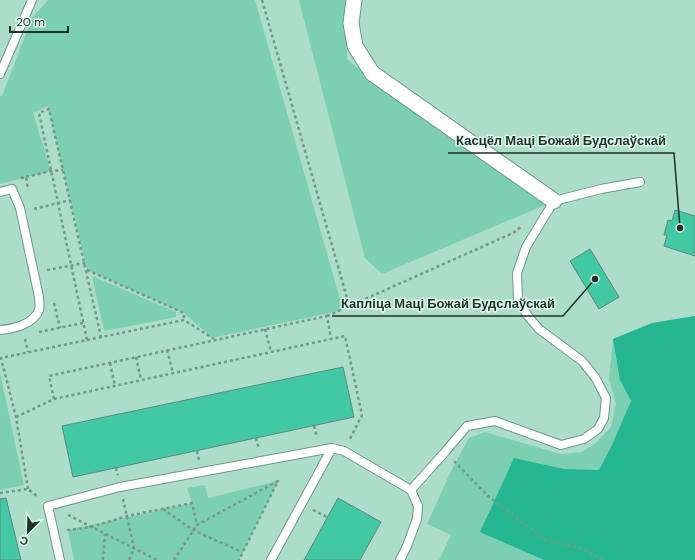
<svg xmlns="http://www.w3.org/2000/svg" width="695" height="560" viewBox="0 0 695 560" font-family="'DM Sans',sans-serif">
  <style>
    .green { fill: #7dcfb3 }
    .forest { fill: #25b590 }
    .building { fill: #42c8a2; stroke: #5d8a7a }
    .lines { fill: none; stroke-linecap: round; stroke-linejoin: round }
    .lane-casing { stroke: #6c9989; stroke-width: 10 }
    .street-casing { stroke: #6c9989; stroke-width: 17 }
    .path { stroke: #73988a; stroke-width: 2.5; stroke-dasharray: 3 3; stroke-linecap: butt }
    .lane { stroke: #fff; stroke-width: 8 }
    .street { stroke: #fff; stroke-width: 15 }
    .leader { fill: none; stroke: #1e312a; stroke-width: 1.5 }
    .callout-dot { fill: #1e312a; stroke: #dff7ed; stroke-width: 1.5 }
    .callout-label { font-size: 13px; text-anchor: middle; font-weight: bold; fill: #1e312a; stroke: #dff7ed; stroke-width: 3; stroke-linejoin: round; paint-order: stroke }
  </style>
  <rect width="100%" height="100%" fill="#acdcca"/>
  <g class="green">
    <polygon points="48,0 255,0 343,310 212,338 184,313 87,270 48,106 33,113 51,171 0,184 0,96 2,96 32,18"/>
    <polygon points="299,0 346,0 347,59 387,92 535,177 545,205 382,274 365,258"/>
    <polygon points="92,276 176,312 176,317 104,331"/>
    <polygon points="695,316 695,560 439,560 451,535 427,524 452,469 469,438 485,432 561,454 582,452 596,443 611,427 616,403 609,379 613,339 652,323"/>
    <polygon points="0,373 24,485 0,490"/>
    <polygon points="278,481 239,560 74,560 68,530 192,503 187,488 205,485 208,498"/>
  </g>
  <polygon class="forest" points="695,316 695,560 544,560 480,532 514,458 564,469 599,470 612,445 631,401 620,380 613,339 652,323"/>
  <g class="building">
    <polygon points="675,210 695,216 695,256 664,246 667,235 664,235 668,220 672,221"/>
    <polygon points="590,249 619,297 599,309 570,261"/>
    <polygon points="343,367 354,417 73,477 62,426"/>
    <polygon points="6,498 21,560 0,560 0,499"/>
    <polygon points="338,498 381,522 360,560 304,560"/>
  </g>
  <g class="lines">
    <defs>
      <g id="lane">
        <polyline points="0,74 32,0"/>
        <path d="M0 192 12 189 20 208 39 297C39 301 40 307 39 310 34 324 13 329 0 330"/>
        <polyline points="411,490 445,452 467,426 495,421 561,445 584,439 598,429 604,418 606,398 595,377 582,361 539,329 527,315 518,300 517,273 526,247 554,201 601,189 640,182"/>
        <polyline points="60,560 48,506 120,487 332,448"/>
        <polyline points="271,560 332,448 344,451 411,490 418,506 417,519 407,546 400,560"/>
      </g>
      <polyline id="street" points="354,0 351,23 355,46 372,73 554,201"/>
    </defs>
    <use href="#lane" class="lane-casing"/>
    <use href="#street" class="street-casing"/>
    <g class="path">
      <polyline points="262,0 349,305"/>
      <polyline points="26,177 51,171 63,170"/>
      <polyline points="21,178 26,177 28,189"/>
      <polyline points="34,209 70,200"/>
      <polyline points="47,270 85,263"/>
      <polyline points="87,270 184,313 184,320"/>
      <polyline points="54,303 60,328"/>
      <polyline points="327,316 513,233 521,227"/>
      <polyline points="265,329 271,352"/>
      <polyline points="39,332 83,323"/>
      <polyline points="25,339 28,352"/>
      <polyline points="87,340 184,320 214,339"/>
      <polyline points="167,350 173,373"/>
      <polyline points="136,357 141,380"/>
      <polyline points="110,363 115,386"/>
      <polyline points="54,399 49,376 327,316 331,339"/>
      <polyline points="16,417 54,399 345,336 362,415 350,439"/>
      <polyline points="314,426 317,437"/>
      <polyline points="256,438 259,449"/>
      <polyline points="197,451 199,460"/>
      <polyline points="454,461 489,497 547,541 584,549 603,560"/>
      <polyline points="116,468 118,475"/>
      <polyline points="28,489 16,417 1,358 87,340 39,113 49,109 101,337"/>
      <polyline points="0,493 28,489 38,497"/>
      <polyline points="123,499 134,548 129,560"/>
      <polyline points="163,509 193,530 242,552"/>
      <polyline points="313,510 327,517"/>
      <polyline points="68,515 157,560"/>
      <polyline points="68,531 68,530 91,527 127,516 192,503 197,525 278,481 239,560"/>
      <polyline points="103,560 105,534"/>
      <polyline points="174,560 197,525"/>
    </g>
    <use href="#lane" class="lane"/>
    <use href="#street" class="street"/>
  </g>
  <path class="leader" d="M680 228L674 153H448M595 279L563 316H332"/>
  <g class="callout-dot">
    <circle cx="680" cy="228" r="4"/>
    <circle cx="595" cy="279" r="4"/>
  </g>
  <g class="callout-label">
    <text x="561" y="145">Касцёл Маці Божай Будслаўскай</text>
    <text x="448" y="308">Капліца Маці Божай Будслаўскай</text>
  </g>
  <g transform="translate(28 532) rotate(203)" stroke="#dff7ed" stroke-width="3" paint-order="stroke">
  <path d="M0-3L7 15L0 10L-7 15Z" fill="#1e312a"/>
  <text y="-6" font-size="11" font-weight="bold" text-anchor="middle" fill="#1e312a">С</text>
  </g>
  <path d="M10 26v6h58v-6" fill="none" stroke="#1e312a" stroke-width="2"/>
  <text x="16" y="26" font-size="12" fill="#1e312a" stroke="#dff7ed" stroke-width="3" paint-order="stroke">20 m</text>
</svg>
